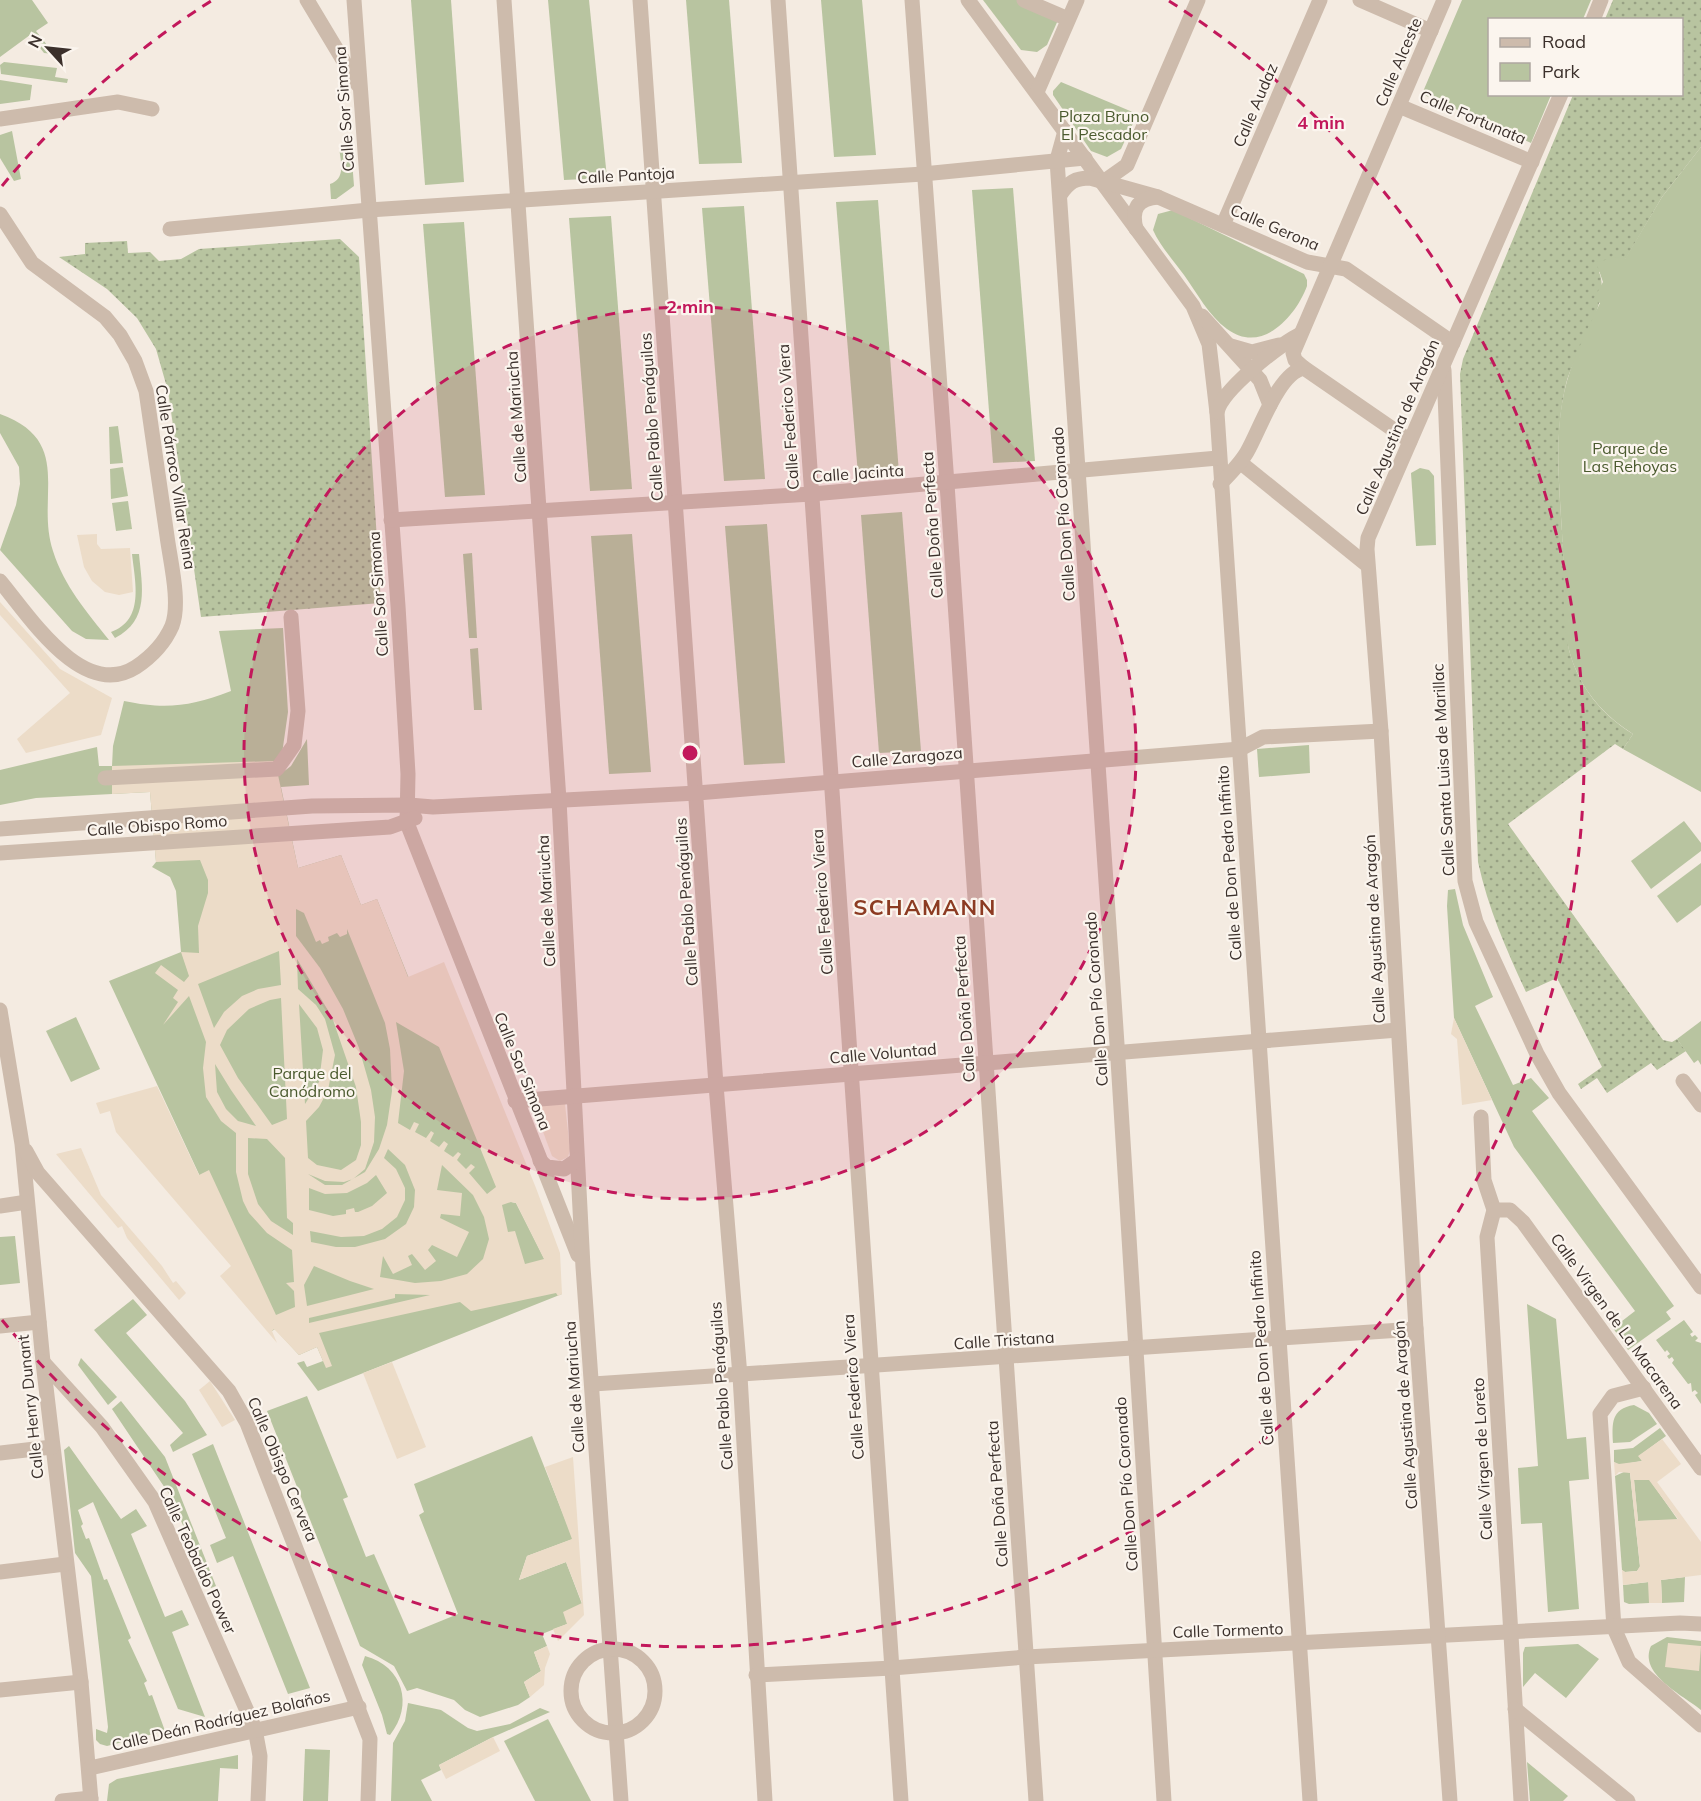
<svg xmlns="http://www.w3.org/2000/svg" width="1701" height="1801" viewBox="0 0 1701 1801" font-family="Mulish,sans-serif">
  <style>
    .grass { fill: url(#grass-dots) }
    .green { fill: #b8c4a0 }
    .plaza { fill: #ecdcc8; fill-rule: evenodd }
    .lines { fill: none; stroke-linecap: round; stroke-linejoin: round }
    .minor { stroke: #cdbbac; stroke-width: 15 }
    .ring { fill: none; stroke: #c2185b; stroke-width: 3; stroke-dasharray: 10 8 }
    .labels { text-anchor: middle; stroke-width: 4.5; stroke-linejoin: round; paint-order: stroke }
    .street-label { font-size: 16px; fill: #3b302b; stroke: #fbf5ee }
    .park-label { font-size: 16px; fill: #4a5a2e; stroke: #fbf5ee }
    .district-label { font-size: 22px; font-weight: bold; letter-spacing: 1.5px; fill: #8c3b22; stroke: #fbf5ee }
    .centre { fill: #c2185b; stroke: #fbf5ee; stroke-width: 3 }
    .ring-label { font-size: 18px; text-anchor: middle; font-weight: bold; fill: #c2185b; stroke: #fbf5ee; stroke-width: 4.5; stroke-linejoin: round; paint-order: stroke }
  </style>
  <defs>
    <pattern id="grass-dots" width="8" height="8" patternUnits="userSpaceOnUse" patternTransform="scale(1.5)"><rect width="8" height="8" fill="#b8c4a0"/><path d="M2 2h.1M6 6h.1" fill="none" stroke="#97a083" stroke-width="1.8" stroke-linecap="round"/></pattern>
  </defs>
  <rect width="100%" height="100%" fill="#f4ebe1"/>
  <g class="grass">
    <path d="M1613 0H1701V147L1662 197 1625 260 1599 272C1612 301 1574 353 1566 384 1553 438 1560 494 1563 549 1565 583 1564 617 1569 650 1579 687 1601 714 1633 734L1623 749 1615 744 1508 824 1663 1040 1672 1042 1677 1039 1686 1051 1657 1070 1651 1063 1607 1093 1597 1078 1581 1089 1578 1084 1602 1067 1557 978 1526 992C1506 949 1488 908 1478 862L1460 374 1463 359 1573 95 1682 94V20L1605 19Z"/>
    <polygon points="340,239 359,257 381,603 201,617 168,391 156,349 137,318 107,289 59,257 85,254 85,243 127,241 128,253 150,252 159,261 181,259 199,249"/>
  </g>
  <g class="green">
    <polygon points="0,0 32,0 48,23 36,31 54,54 44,53 30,35 0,57"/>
    <polygon points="411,0 451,0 464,182 425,185"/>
    <polygon points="548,0 589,0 607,178 564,180"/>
    <polygon points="686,0 729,0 742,163 699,164"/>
    <polygon points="821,0 862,0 876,155 834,157"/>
    <polygon points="983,0 1020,0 1058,20 1047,45 1037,52 1021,50"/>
    <polygon points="1462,0 1591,0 1583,19 1490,20 1490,94 1551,95 1531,143 1422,94"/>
    <polygon points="4,62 57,68 55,77 68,79 67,83 1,74 0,65"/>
    <polygon points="0,80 32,85 30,100 0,104"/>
    <polygon points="1061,82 1135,113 1136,117 1121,149 1107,157 1091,151 1053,95 1053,91"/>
    <polygon points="12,131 21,179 14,181 0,158 0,135"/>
    <path d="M351 147 354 186 336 199H331L330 184C346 179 341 162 339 148Z"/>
    <path d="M1701 147V792L1623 749 1633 734C1608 718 1588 698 1576 670 1560 635 1565 591 1563 553 1561 500 1553 445 1564 393 1571 361 1586 332 1600 303L1593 300 1603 282 1596 262 1623 256 1625 259 1662 197Z"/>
    <polygon points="1013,188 1035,461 993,463 972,190"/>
    <polygon points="878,200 899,473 858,475 836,202"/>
    <polygon points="744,206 765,479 724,481 702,208"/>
    <path d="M1173 210 1304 274 1307 280V286C1296 316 1262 355 1227 329 1209 316 1197 293 1184 275 1174 261 1160 246 1153 230L1158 214Z"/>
    <polygon points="611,216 632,489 590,491 569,218"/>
    <polygon points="464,222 485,495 445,497 423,224"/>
    <path d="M0 414C75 441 35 497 53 551 64 586 87 612 109 640L86 639 72 631 0 550 16 505 20 484 19 467 0 433Z"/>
    <polygon points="118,426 123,463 110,464 109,427"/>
    <polygon points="123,467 128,496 111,499 110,469"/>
    <polygon points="1420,468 1429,470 1434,476 1436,545 1416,546 1411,473"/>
    <polygon points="128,501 132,529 116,531 112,503"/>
    <polygon points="902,512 921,751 879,753 861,515"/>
    <polygon points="767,524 785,763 744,765 725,526"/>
    <polygon points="632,534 651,772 609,774 591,536"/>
    <polygon points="472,553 477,638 469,638 463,554"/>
    <path d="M132 554H139C142 587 150 620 115 638L111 632C145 620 135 582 132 554Z"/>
    <path d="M283 628 288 712 279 775 291 766 307 739 309 785 281 787 298 868 341 855 361 905 377 899 408 976 511 1202 516 1203 562 1294 318 1391 297 1363 304 1361 307 1367 323 1361 317 1347 299 1355 275 1329 272 1331 109 981 181 952 176 891 170 877 152 867 156 862 150 792 36 798 0 805V770L97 747 99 766H112L113 746 124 701C167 710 191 706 231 691L219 631Z"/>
    <polygon points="478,648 482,710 474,710 470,649"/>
    <polygon points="1309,745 1310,773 1259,777 1257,749"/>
    <polygon points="1684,821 1701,843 1701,851 1651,889 1631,861"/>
    <polygon points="1701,863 1701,905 1677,923 1657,896"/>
    <polygon points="1455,889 1463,925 1493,997 1475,1006 1513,1085 1531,1078 1549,1098 1532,1111 1674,1306 1666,1312 1671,1319 1628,1350 1613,1328 1635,1311 1514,1147 1454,1018 1447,906 1448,890"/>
    <polygon points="76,1017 100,1069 71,1082 46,1031"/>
    <polygon points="1701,1021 1701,1065 1698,1060 1694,1063 1677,1039"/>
    <polygon points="15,1236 20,1283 0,1285 0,1237"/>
    <polygon points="133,1299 147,1315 126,1333 185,1401 207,1435 173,1452 170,1445 183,1433 94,1330"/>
    <polygon points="1527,1304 1556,1319 1567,1439 1586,1437 1589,1479 1569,1481 1579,1609 1548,1612 1542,1523 1521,1524 1518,1468 1538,1466"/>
    <polygon points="1684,1320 1693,1332 1690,1334 1692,1337 1695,1335 1698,1338 1695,1341 1701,1343 1701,1404 1695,1395 1698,1393 1695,1390 1692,1392 1691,1383 1688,1384 1672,1363 1674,1360 1672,1357 1669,1359 1667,1356 1670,1354 1667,1350 1665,1352 1656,1340"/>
    <polygon points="81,1358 117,1397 108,1405 78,1365"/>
    <polygon points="307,1396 348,1497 343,1499 366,1557 374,1554 409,1634 458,1614 419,1515 424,1512 414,1484 532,1436 573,1539 527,1556 519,1580 566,1562 582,1604 567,1624 542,1634 547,1646 534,1652 541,1671 524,1682 530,1697 518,1705 480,1717 465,1710 454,1700 417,1688 407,1691 394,1666 360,1646 267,1411"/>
    <polygon points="121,1401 165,1457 216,1586 211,1588 169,1494 112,1409"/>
    <path d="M1634 1405 1649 1413 1657 1424 1630 1442 1613 1443C1612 1423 1611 1409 1634 1405Z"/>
    <polygon points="1660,1428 1666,1436 1639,1456 1642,1461 1619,1465 1614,1462 1614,1450 1633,1448"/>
    <polygon points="213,1444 310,1688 288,1694 233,1556 217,1563 210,1545 226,1538 192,1454"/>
    <polygon points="69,1446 121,1519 136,1509 147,1526 131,1534 165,1617 182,1610 189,1625 172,1632 205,1717 178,1709 93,1502 78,1510 83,1524 81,1526 86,1539 89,1538 104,1580 107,1579 131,1638 128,1640 147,1681 144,1683 149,1696 152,1695 165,1731 107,1746 100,1744 96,1740 96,1729 107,1733 108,1727 91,1576 75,1553 64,1450"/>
    <polygon points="1626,1471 1630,1473 1640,1567 1637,1571 1625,1572 1622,1570 1615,1476"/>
    <polygon points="1649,1479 1678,1520 1638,1521 1634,1480"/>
    <polygon points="1685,1577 1684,1602 1662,1603 1661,1580"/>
    <polygon points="1649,1582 1649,1603 1629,1604 1624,1602 1623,1585"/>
    <path d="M1667 1637 1701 1641V1710C1683 1695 1638 1674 1651 1646Z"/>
    <polygon points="1578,1644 1599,1659 1566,1698 1535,1673 1523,1687 1523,1653 1525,1647"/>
    <path d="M365 1656C403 1666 414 1705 390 1735L387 1734 382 1715 362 1665Z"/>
    <polygon points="408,1703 441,1710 468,1728 477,1731 510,1724 540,1708 550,1712 493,1737 439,1765 441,1770 421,1780 432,1801 391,1801 393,1743 405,1721"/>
    <polygon points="548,1719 591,1801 535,1801 504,1741"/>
    <polygon points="305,1749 330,1750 328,1801 303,1801"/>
    <polygon points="238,1755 238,1769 220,1768 218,1801 107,1801 109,1784 117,1779"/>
    <polygon points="1527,1762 1568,1796 1563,1801 1530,1801"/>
  </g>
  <g class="plaza">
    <polygon points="97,534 97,544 101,549 130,548 133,592 119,595 105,592 92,581 84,567 77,535"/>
    <polygon points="0,602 60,669 112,698 101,735 26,753 17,739 70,693 0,615"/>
    <path d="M275 761 298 868 341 855 361 905 377 899 408 977 444 962 536 1188 560 1253 562 1294 558 1296 556 1293 471 1311 460 1302 319 1333 332 1366 326 1368 317 1347 299 1355 274 1329 272 1331 277 1343 220 1276 231 1266 116 1132 110 1111 100 1114 96 1103 157 1086 199 1175 209 1170 276 1315 295 1307 294 1291 286 1283 294 1282 292 1250 267 1233 249 1213 243 1201 236 1172V1133L221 1121 206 1097 203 1068 206 1042 189 996 163 1025 178 1002 173 998 178 990 155 973 161 965 184 982 189 976 181 952 199 953 198 926 208 893V880L200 860 156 862 150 792 112 794V766ZM296 909 304 913 316 942 320 940 322 944 329 941 328 937 337 933 340 937 347 934V929L385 1023 390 1049 392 1091 387 1125 379 1149 365 1172 342 1185H325L308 1174 325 1181 344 1182 353 1179 365 1169 374 1142 375 1117 371 1090 359 1048 343 1009 320 968 296 936ZM279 951 281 985 258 989 242 996 224 1012 214 1028 198 984ZM297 959 332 1017 356 1087 361 1122V1145L356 1160 341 1170 317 1165 308 1158 306 1121 319 1107 328 1090 335 1055 325 1019 316 1005 298 989ZM281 998 287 1119 272 1125 238 1078 220 1045 227 1030 249 1009 270 1000ZM299 1004 317 1028 323 1050 319 1082 305 1104ZM396 1022 439 1047 496 1187 487 1194 469 1173 475 1167 471 1164 466 1169 457 1160 461 1154 458 1152 453 1157 444 1151 448 1144 444 1141 439 1147 430 1141 434 1133 431 1131 426 1138 415 1132 419 1124 414 1122 410 1130 398 1123 404 1071ZM215 1064 231 1090 256 1126 238 1121 226 1109 217 1092ZM248 1138 267 1139 285 1158 287 1218 293 1223V1235L271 1221 258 1204 248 1174ZM388 1149 405 1165 415 1190 414 1207 406 1224 385 1239 355 1247H336L311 1242 310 1231 341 1237 364 1236 382 1229 397 1217 405 1200V1188L396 1169 384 1158ZM442 1165 473 1195 484 1217 489 1239 483 1259 467 1274 441 1281 415 1283 380 1277 383 1256 393 1274 412 1265 408 1256 412 1254 425 1270 436 1261 428 1250 432 1245 457 1257 469 1232 440 1218 441 1214 460 1216 462 1193 437 1190ZM376 1175 387 1193 372 1206 358 1212H355L354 1208 346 1210V1214L333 1216 309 1210V1188L325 1194 347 1193 367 1183ZM511 1202 516 1203 544 1259 525 1264 515 1231 508 1232 502 1205ZM314 1266 350 1281 374 1289 307 1306 304 1285ZM395 1294 430 1295 309 1323V1318L395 1298Z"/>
    <polygon points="1454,1018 1492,1100 1462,1105 1457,1039 1451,1034"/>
    <polygon points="565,1104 570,1150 568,1157 560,1161 552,1156 535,1110 538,1105"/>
    <polygon points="81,1148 101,1195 162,1266 173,1283 176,1281 186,1293 179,1300 127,1238 122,1226 118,1228 56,1154"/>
    <polygon points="392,1362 426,1447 397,1459 363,1373"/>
    <polygon points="210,1381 235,1420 222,1427 199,1390"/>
    <path d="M1662 1439 1681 1464 1657 1482 1701 1542V1575L1661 1580 1662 1603H1649L1648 1582 1623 1585 1622 1570 1625 1572 1637 1571 1640 1566 1630 1473 1619 1472 1615 1476 1614 1462 1619 1464 1642 1461 1638 1456ZM1634 1480H1649L1678 1519 1638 1521Z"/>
    <polygon points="573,1457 584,1615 558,1641 553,1629 567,1624 563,1612 582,1603 566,1562 519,1580 527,1556 572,1539 545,1467"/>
    <polygon points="1668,1643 1701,1646 1699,1671 1665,1667"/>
    <polygon points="547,1646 550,1654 545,1668 544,1685 530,1697 524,1682 541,1671 534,1652"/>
    <polygon points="493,1737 500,1751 446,1779 439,1765"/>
  </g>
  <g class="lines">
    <g class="minor">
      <polyline points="307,0 358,85"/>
      <polyline points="354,0 398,606 408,774 407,823 578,1255"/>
      <polyline points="504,0 559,800 583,1267 621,1801"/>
      <polyline points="640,0 716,1085 740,1376 765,1801"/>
      <polyline points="778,0 901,1801"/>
      <polyline points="912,0 947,484 1036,1801"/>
      <polyline points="968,0 1193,306 1209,344 1217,413 1310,1801"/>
      <polyline points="1024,0 1068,19"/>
      <polyline points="1360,0 1431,31"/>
      <polyline points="1593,20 1601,0"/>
      <polyline points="1037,92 1077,0"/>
      <polyline points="1399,106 1532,162"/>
      <polyline points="0,119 118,102 152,109"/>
      <polyline points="1065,131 1057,160 1117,1044 1164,1801"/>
      <polyline points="1103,182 1127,165 1198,0"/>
      <path d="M1060 195C1069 182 1075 178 1090 178L1158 197 1307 262 1346 269 1453 343"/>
      <path d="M0 214 32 263 105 317 120 335 135 361 146 391C153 439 160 487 167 536 170 560 181 603 172 626 165 642 151 657 136 667 83 701 30 617 0 581"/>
      <polyline points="1223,225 1320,0"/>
      <polyline points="170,229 369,210 923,174 1085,158"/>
      <path d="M1136 229C1131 209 1137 199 1158 197"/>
      <polyline points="1202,316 1260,380 1270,405"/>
      <polyline points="1231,346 1252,352 1279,345"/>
      <polyline points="1444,370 1465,881 1476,922 1537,1054 1559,1093 1701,1287"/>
      <path d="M1217 412C1222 390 1278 346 1299 335"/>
      <polyline points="1410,441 1304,368 1295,360 1293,353 1444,0"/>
      <polyline points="1241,463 1367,565"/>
      <path d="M1220 484C1230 474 1240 464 1247 452 1260 430 1278 373 1304 368"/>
      <polyline points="391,520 812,494 1218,458"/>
      <polyline points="105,778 277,769 294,745 298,711 291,617"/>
      <polyline points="0,829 312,806 409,805 433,807 697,793 1240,749 1263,737 1381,731"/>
      <polyline points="0,853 390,827 415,818"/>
      <polyline points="0,1010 22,1144 43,1362 81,1682 91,1801"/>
      <polyline points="1683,1081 1701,1105"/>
      <polyline points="515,1101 1398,1030"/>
      <polyline points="1481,1117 1484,1180 1494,1210 1487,1237 1521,1801"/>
      <polyline points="26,1151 38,1173 229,1391 247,1423 370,1739 368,1801"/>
      <polyline points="540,1161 547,1167 564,1169 577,1160"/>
      <polyline points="0,1206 27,1202"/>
      <polyline points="1494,1210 1510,1210 1523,1222 1701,1468"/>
      <polyline points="0,1326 39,1322"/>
      <polyline points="43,1362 102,1427 155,1502 255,1729 260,1756 258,1801"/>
      <polyline points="593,1384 1416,1329"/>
      <polyline points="1644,1388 1613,1396 1600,1414 1614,1628 1629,1662 1701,1725"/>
      <polyline points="0,1453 52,1447"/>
      <polyline points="0,1572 65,1564"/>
      <circle cx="613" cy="1691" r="42"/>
      <polyline points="756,1675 892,1668 1026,1657 1680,1623 1701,1624"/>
      <polyline points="0,1690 81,1682"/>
      <polyline points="1515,1709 1628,1801"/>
      <polyline points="90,1768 359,1707"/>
      <polyline points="62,1801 91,1798"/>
      <polyline points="1450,1801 1416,1329 1381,731 1367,549 1368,538 1561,94"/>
    </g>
  </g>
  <circle cx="690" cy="753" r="446" fill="#c2185b" fill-opacity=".12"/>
  <g class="ring">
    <circle cx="690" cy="753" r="446"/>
    <path d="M2 186A892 892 0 0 1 211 1M1169 1A892 892 0 1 1 2 1320"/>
  </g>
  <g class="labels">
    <g class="street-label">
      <text transform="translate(1398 62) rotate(-67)" y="6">Calle Alceste</text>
      <text transform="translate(1255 105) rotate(-67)" y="6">Calle Audaz</text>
      <text transform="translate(344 109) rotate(-94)" y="6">Calle Sor Simona</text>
      <text transform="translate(1473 117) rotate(23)" y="6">Calle Fortunata</text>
      <text transform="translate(626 175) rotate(-3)" y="6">Calle Pantoja</text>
      <text transform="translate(1275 227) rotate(23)" y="6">Calle Gerona</text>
      <text transform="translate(516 417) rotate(-94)" y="6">Calle de Mariucha</text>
      <text transform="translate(651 417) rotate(-94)" y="6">Calle Pablo Penáguilas</text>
      <text transform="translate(788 417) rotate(-94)" y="6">Calle Federico Viera</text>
      <text transform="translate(1397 427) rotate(-67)" y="6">Calle Agustina de Aragón</text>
      <text transform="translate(858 473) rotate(-4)" y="6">Calle Jacinta</text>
      <text transform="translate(176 477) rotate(81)" y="6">Calle Párroco Villar Reina</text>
      <text transform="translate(1063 514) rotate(-94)" y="6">Calle Don Pío Coronado</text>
      <text transform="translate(932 525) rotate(-94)" y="6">Calle Doña Perfecta</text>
      <text transform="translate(378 594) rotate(-94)" y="6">Calle Sor Simona</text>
      <text transform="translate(907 757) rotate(-5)" y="6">Calle Zaragoza</text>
      <text transform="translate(1443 770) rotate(-93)" y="6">Calle Santa Luisa de Marillac</text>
      <text transform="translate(157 825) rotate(-4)" y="6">Calle Obispo Romo</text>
      <text transform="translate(1229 863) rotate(-94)" y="6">Calle de Don Pedro Infinito</text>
      <text transform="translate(546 901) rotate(-93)" y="6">Calle de Mariucha</text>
      <text transform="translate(686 902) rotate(-94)" y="6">Calle Pablo Penáguilas</text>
      <text transform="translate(822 902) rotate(-94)" y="6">Calle Federico Viera</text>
      <text transform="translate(1374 929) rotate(-93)" y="6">Calle Agustina de Aragón</text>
      <text transform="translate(1096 999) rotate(-94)" y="6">Calle Don Pío Coronado</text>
      <text transform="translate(964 1009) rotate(-94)" y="6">Calle Doña Perfecta</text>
      <text transform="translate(883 1053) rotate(-5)" y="6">Calle Voluntad</text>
      <text transform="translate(523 1071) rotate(68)" y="6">Calle Sor Simona</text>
      <text transform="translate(1617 1321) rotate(54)" y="6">Calle Virgen de La Macarena</text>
      <text transform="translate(1004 1340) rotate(-4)" y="6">Calle Tristana</text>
      <text transform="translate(1261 1348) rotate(-94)" y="6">Calle de Don Pedro Infinito</text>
      <text transform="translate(721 1386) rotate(-94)" y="6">Calle Pablo Penáguilas</text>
      <text transform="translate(574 1387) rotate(-94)" y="6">Calle de Mariucha</text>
      <text transform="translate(853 1387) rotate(-94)" y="6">Calle Federico Viera</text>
      <text transform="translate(30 1407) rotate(-96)" y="6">Calle Henry Dunant</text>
      <text transform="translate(1405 1415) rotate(-94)" y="6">Calle Agustina de Aragón</text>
      <text transform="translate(1482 1459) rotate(-93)" y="6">Calle Virgen de Loreto</text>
      <text transform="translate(283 1469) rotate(67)" y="6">Calle Obispo Cervera</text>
      <text transform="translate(1126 1484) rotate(-94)" y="6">Calle Don Pío Coronado</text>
      <text transform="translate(997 1494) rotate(-94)" y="6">Calle Doña Perfecta</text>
      <text transform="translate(198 1560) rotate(65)" y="6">Calle Teobaldo Power</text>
      <text transform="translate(1228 1630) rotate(-2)" y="6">Calle Tormento</text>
      <text transform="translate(221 1720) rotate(-13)" y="6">Calle Deán Rodríguez Bolaños</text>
    </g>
    <g class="park-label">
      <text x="1104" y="122">Plaza Bruno<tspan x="1104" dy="18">El Pescador</tspan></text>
      <text x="1630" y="454">Parque de<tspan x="1630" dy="18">Las Rehoyas</tspan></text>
      <text x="312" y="1079">Parque del<tspan x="312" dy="18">Canódromo</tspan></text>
    </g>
    <g class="district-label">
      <text x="925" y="915">SCHAMANN</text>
    </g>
  </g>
  <circle cx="690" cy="753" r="9" class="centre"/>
  <g class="ring-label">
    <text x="1321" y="129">4 min</text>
    <text x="690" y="313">2 min</text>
  </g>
  <rect x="1488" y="18" width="195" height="78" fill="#fbf5ee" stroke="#aea6a0" stroke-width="1.5"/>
  <rect x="1500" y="38" width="30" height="9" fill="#cdbbac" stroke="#aea6a0" stroke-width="1.5"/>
  <text x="1542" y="48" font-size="18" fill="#3b302b">Road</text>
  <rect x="1500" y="63" width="30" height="18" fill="#b8c4a0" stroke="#aea6a0" stroke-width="1.5"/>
  <text x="1542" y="78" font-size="18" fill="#3b302b">Park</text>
  <g transform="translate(48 48) rotate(297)" stroke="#fbf5ee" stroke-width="4.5" paint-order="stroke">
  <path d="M0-4.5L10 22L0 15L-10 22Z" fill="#3b302b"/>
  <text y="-9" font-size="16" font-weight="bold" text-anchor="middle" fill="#3b302b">N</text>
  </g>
</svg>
